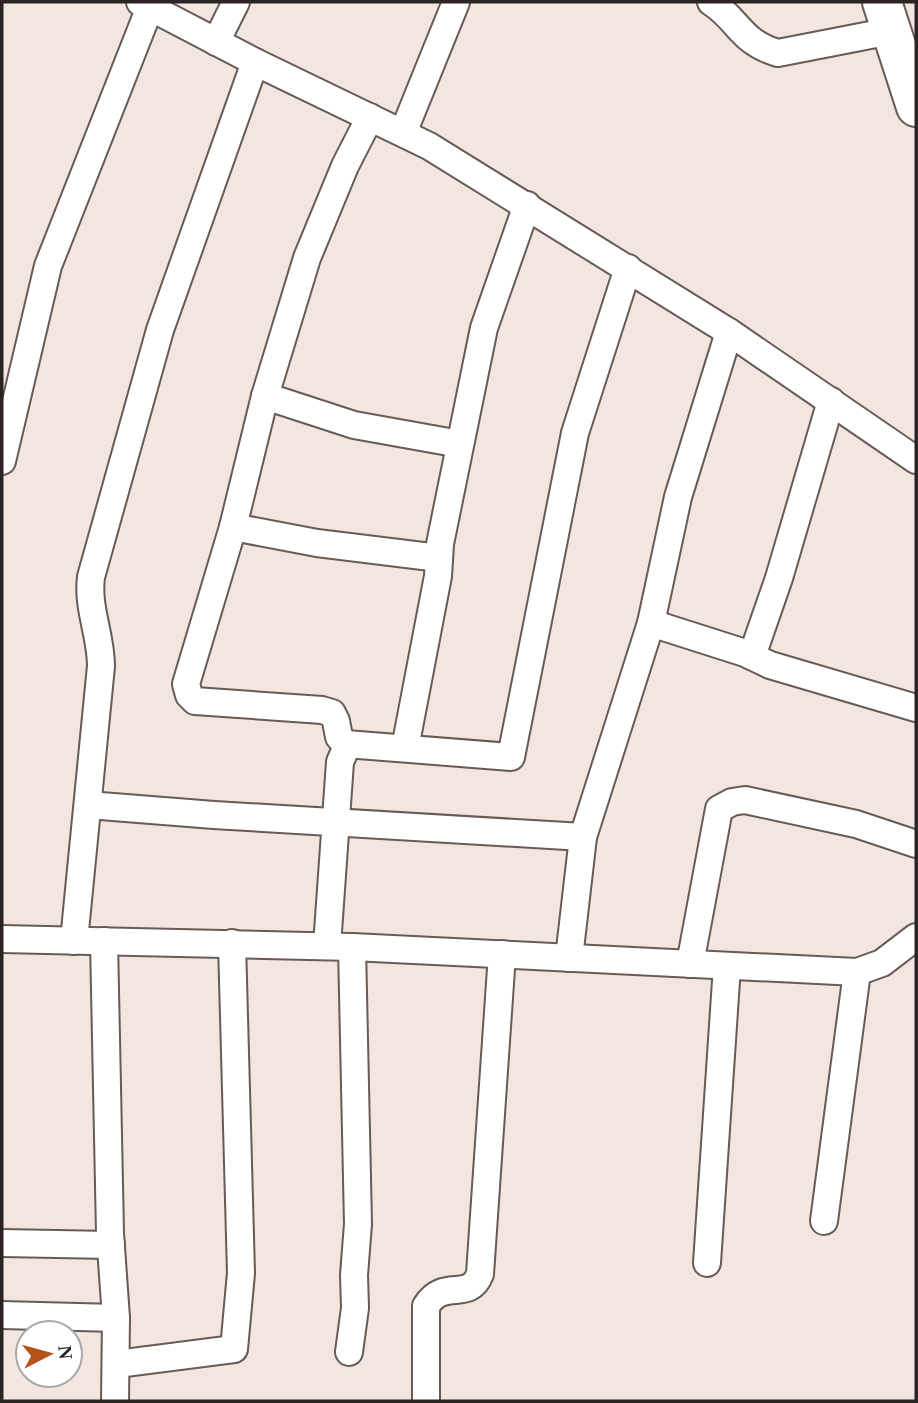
<svg xmlns="http://www.w3.org/2000/svg" width="918" height="1403" viewBox="0 0 918 1403" font-family="Georgia,serif">
  <style>
    .lines { fill: none; stroke-linecap: round; stroke-linejoin: round }
    .street-casing { stroke: #675b56; stroke-width: 30 }
    .highway-casing { stroke: #675b56; stroke-width: 42 }
    .street { stroke: #fff; stroke-width: 26 }
    .highway { stroke: #fff; stroke-width: 38 }
  </style>
  <rect width="100%" height="100%" fill="#f3e5df"/>
  <g class="lines">
    <defs>
      <g id="street">
        <polyline points="140,2 255,62 429,146 729,332 916,460"/>
        <path d="M711 2C739 20 740 42 778 53L891 31"/>
        <polyline points="216,42 236,2"/>
        <polyline points="370,117 345,166 307,258 265,396 233,527 186,684 189,695 195,701 322,710 332,713 336,721 339,737 346,744 511,757 575,433 628,268"/>
        <polyline points="403,133 456,2"/>
        <polyline points="265,396 354,425 460,444"/>
        <polyline points="2,461 48,266 150,7"/>
        <polyline points="233,527 317,543 439,558"/>
        <polyline points="651,623 745,653 770,665 916,708"/>
        <polyline points="752,656 779,578 831,401"/>
        <polyline points="405,748 438,576 440,544 484,328 527,205"/>
        <polyline points="88,805 214,815 583,837"/>
        <polyline points="2,939 352,947 857,972 882,963 916,937"/>
        <path d="M74 941 101 666C101 635 87 608 91 577L160 330 255 62"/>
        <polyline points="104,941 110,1233 116,1318 115,1401"/>
        <polyline points="327,946 340,762 346,748 346,744"/>
        <polyline points="569,958 583,837 651,623 678,497 729,332"/>
        <polyline points="690,964 719,809 732,802 745,800 856,824 916,844"/>
        <polyline points="824,1221 857,972"/>
        <polyline points="2,1243 111,1245"/>
        <polyline points="707,1263 727,966"/>
        <polyline points="2,1315 116,1318"/>
        <polyline points="349,1352 355,1308 354,1275 358,1224 352,947"/>
        <polyline points="117,1364 234,1349 241,1273 232,943"/>
        <path d="M426 1401V1306C444 1277 469 1303 480 1274L502 954"/>
      </g>
      <polyline id="highway" points="882,2 916,107"/>
    </defs>
    <use href="#street" class="street-casing"/>
    <use href="#highway" class="highway-casing"/>
    <use href="#street" class="street"/>
    <use href="#highway" class="highway"/>
  </g>
  <rect width="918" height="1403" fill="none" stroke="#2a2523" stroke-width="7"/>
  <g transform="translate(49 1354) rotate(84)"><circle r="33" fill="#ffffff" stroke="#aaa8a7" stroke-width="2"/>
  <path d="M0-5L12 26L0 18L-12 26Z" fill="#b6531b"/>
  <text y="-10" font-size="19" font-weight="bold" text-anchor="middle" fill="#2a2523">N</text>
  </g>
</svg>
